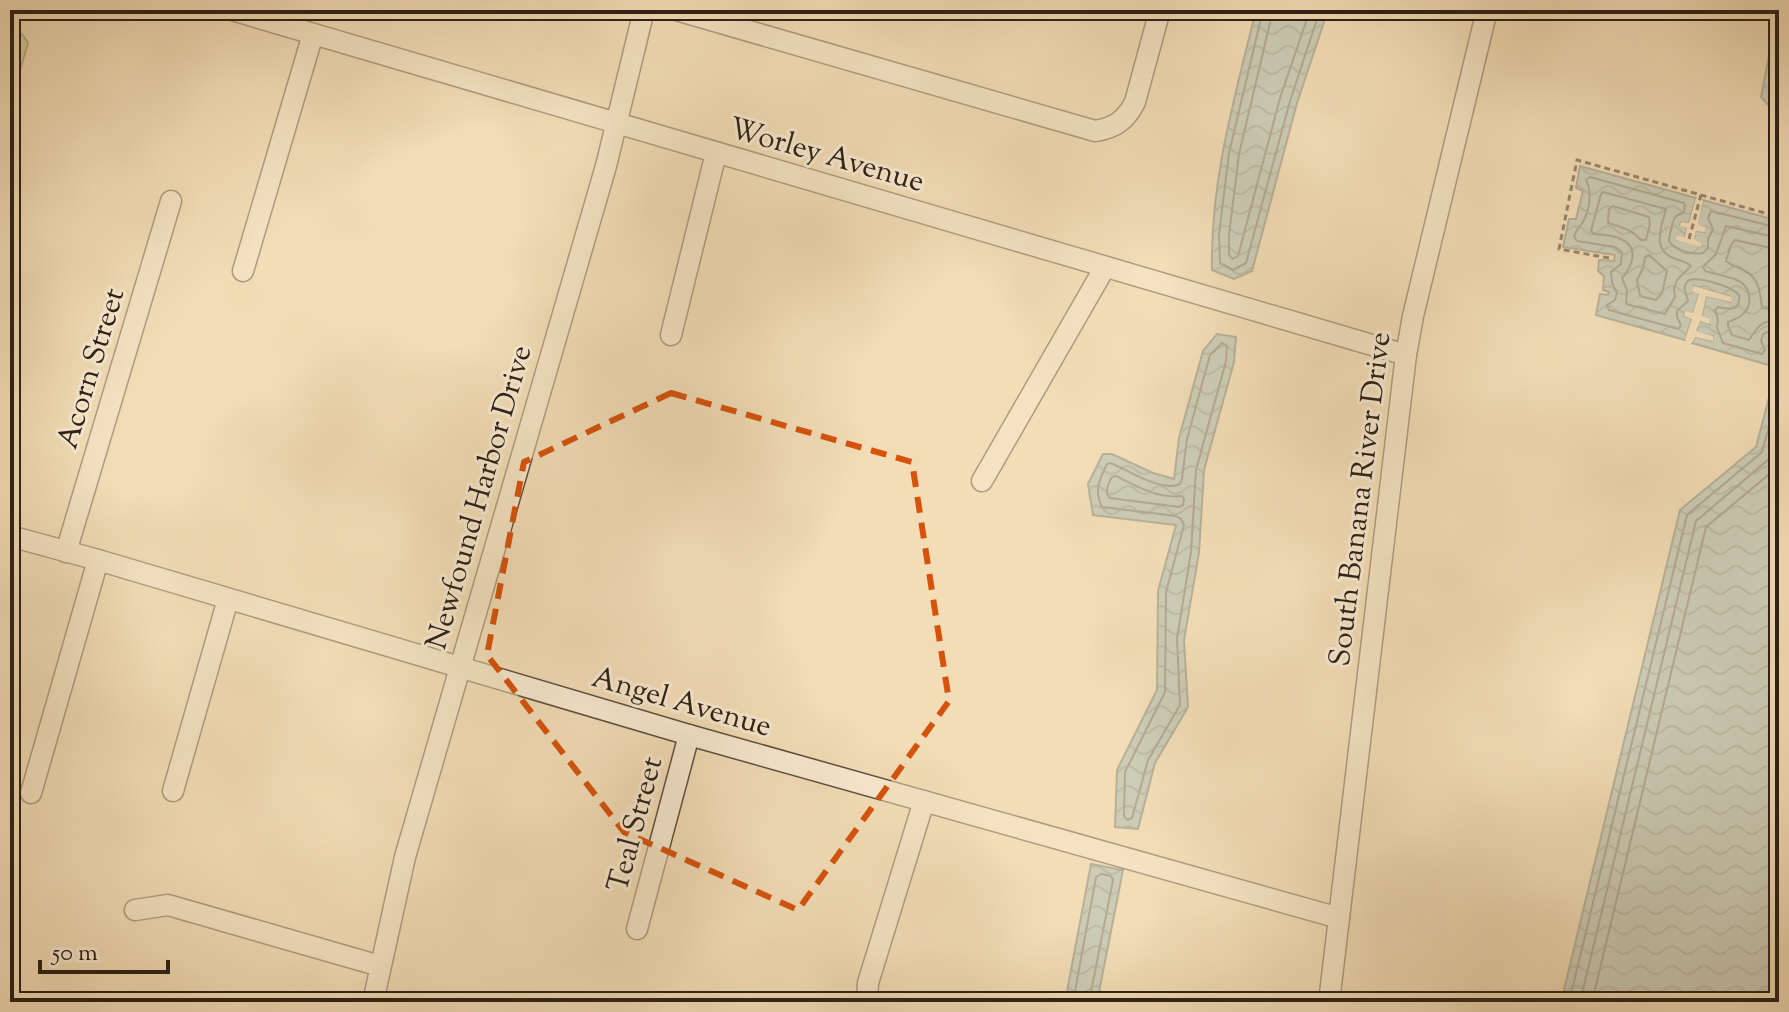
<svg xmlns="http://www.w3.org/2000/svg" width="1789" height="1012" viewBox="0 0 1789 1012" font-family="'Sorts Mill Goudy',serif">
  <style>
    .pitch { fill: #bac18f; stroke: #747052; stroke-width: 2 }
    .water { fill: url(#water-waves); stroke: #717c77; stroke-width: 2 }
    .pier { fill: #f2ddb7 }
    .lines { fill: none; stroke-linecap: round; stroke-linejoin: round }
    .shore { stroke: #666d66; stroke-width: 2 }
    .minor-casing { stroke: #5e4f3e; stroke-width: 23 }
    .path { stroke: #2d2015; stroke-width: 3; stroke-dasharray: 6 4; stroke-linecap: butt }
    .minor { stroke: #f7e9d0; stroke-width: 20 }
    .marked { fill: none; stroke: #d5530d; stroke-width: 6; stroke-dasharray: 16 10; stroke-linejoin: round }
    .labels { text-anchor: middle; stroke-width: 6; stroke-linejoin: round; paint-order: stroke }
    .street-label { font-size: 30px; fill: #2d2015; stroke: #f7e9d0 }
  </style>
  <defs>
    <pattern id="water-waves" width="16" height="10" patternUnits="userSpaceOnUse" patternTransform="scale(2)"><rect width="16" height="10" fill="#9fbab8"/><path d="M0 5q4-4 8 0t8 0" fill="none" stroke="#829794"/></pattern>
  </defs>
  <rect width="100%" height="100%" fill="#f2ddb7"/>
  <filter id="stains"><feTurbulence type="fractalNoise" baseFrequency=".0025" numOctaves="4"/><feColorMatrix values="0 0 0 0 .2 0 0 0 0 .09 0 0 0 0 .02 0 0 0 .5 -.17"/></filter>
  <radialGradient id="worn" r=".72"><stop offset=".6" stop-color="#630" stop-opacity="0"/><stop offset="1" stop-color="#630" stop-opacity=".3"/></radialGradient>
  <polygon class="pitch" points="10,30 22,34 28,43 10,104"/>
  <g class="water">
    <path d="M1256 10H1328L1297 103 1252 271 1234 279 1212 270C1210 181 1235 96 1256 10Z"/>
    <polygon points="1778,10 1779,10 1779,117 1761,97"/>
    <polygon points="1580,166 1696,198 1689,223 1681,222 1680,225 1687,228 1685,237 1676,240 1694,240 1695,231 1704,232 1697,226 1703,200 1779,221 1779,341 1770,338 1770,342 1778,346 1772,366 1692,343 1695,337 1712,341 1713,336 1696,332 1699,321 1709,324 1702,316 1706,295 1730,302 1731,297 1694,286 1699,294 1693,314 1685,312 1684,316 1692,318 1685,340 1596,315 1600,294 1608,295 1609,292 1603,290 1604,276 1598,271 1599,260 1614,261 1615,255 1563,247 1569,219 1576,219 1583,191 1576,188"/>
    <polygon points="1217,334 1236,337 1234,362 1204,470 1199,553 1184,640 1188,707 1155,763 1138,829 1115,827 1117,770 1157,690 1158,591 1176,525 1093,515 1088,484 1103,454 1112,454 1153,473 1174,479 1179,438 1203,351"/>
    <polygon points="1779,360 1779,1002 1561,1002 1680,510 1756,447"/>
    <polygon points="1091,864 1123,870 1097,1002 1065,1002"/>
  </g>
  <g class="pier">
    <polygon points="1696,198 1703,200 1698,225 1705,227 1705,232 1696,231 1694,239 1701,243 1701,247 1676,240 1677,236 1685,237 1687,228 1680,226 1681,222 1689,223"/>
    <polygon points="1694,286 1732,297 1731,302 1706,296 1702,316 1710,319 1709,324 1700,321 1696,331 1713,336 1713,341 1695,337 1692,343 1685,340 1692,319 1684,316 1685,311 1693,313 1699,294 1692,291"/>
  </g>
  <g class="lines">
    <g class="shore">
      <polyline points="1263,10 1229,153 1219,234 1220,263 1233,270 1246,263 1290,101 1320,10"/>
      <polyline points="1273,10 1239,154 1229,235 1229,255 1233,259 1238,256 1280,98 1310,10"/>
      <path d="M1603 192 1666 209C1662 225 1651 249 1673 258 1680 261 1685 261 1691 266L1677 280 1674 288 1675 297 1665 314 1626 304 1627 290 1622 278C1632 267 1640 247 1621 239 1613 235 1602 235 1594 234L1591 231 1601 194Z"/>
      <path d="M1613 206 1649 217 1650 224 1646 240H1641C1631 229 1621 227 1608 223L1609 209Z"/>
      <path d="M1779 228 1711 211 1708 218 1713 229 1708 239V248L1703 253C1693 255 1675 251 1669 241 1669 238 1673 220 1675 217 1676 216 1682 213 1684 212L1685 206 1684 203 1590 177 1586 180C1592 191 1590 208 1584 220 1580 228 1576 228 1574 237L1577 241 1615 247 1622 252 1621 264 1611 272 1612 283 1617 293 1615 300 1607 305 1609 310 1678 329 1681 325 1677 317V311L1688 301C1686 292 1681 288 1689 280 1700 277 1731 286 1739 295 1741 311 1730 310 1718 307L1715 310 1718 320 1717 328 1723 343 1762 354 1765 350 1761 341 1763 334 1770 331 1779 333"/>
      <path d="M1779 238 1726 226 1716 254 1703 267 1705 271C1715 274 1727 276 1737 280 1749 285 1754 302 1744 313 1740 318 1733 320 1728 322V326L1732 335 1749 340C1757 328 1762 318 1779 322"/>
      <path d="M1779 250 1735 240 1731 245 1726 261C1732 266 1738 267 1745 271 1760 279 1760 293 1762 308L1779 309"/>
      <polygon points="1649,255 1667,271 1662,293 1656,300 1640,296 1637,280 1643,268 1645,257"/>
      <path d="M1222 343 1227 346 1226 361 1196 470 1191 552 1177 639 1180 705 1148 760 1132 818 1127 820 1124 816 1125 772 1165 692 1166 592 1184 525 1181 519 1176 516 1102 507C1094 491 1099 480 1107 464L1110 463C1127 469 1162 493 1180 484L1182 479 1187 439 1210 355Z"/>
      <path d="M1116 476C1136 486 1158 499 1182 496L1184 499 1183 505 1179 507 1110 498C1104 492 1108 484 1112 477Z"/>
      <polyline points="1073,1002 1096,877 1101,874 1111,876 1113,880 1089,1002"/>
      <polyline points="1569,1002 1687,515 1762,452 1779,391"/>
      <polyline points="1580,1002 1696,521 1769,459 1773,452 1779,430"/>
      <polyline points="1592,1002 1706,527 1779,466"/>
    </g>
    <defs>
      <g id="minor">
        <polyline points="232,10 1406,355"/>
        <path d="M676 10 1095 131C1115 128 1126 120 1135 102L1160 10"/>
        <polyline points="243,271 313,34"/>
        <polyline points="671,335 716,153"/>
        <polyline points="982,481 1105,267"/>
        <polyline points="10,536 98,560 689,735 1339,918"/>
        <polyline points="66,552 171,201"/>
        <polyline points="173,791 228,599"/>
        <polyline points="31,793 98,560"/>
        <polyline points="135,910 168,905 380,966"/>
        <polyline points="637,929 689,735"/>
        <polyline points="373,1002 405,857 606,166 644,10"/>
        <polyline points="867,1002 868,983 924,801"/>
        <polyline points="1329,1002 1406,355 1413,316 1487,10"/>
      </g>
    </defs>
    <use href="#minor" class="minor-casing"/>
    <g class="path">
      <polyline points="1689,239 1701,195"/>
      <polyline points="1609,258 1559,249 1577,160 1779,217"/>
    </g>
    <use href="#minor" class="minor"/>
  </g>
  <path d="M0 0H1789V1012H0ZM671 393 912 462 949 701 798 910 624 832 487 655 524 462Z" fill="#f2ddb7" fill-opacity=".55" fill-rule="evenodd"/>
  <path class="marked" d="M671 393 912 462 949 701 798 910 624 832 487 655 524 462Z"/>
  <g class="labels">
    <g class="street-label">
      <text transform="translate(827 154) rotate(16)" y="10">Worley Avenue</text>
      <text transform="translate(90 368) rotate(-73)" y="10">Acorn Street</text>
      <text transform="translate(478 497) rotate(-74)" y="10">Newfound Harbor Drive</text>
      <text transform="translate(1359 499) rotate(-83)" y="10">South Banana River Drive</text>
      <text transform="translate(682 701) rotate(16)" y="10">Angel Avenue</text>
      <text transform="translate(634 824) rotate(-75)" y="10">Teal Street</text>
    </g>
  </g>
  <rect width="1789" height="1012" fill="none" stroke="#f2ddb7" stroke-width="40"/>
  <rect x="12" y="12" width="1765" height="988" fill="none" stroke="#2d2015" stroke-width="4"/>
  <rect x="20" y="20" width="1749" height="972" fill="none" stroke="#2d2015" stroke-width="2"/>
  <path d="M40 960v12h128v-12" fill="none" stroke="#2d2015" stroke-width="4"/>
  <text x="52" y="960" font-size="24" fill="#2d2015" stroke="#f7e9d0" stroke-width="6" paint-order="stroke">50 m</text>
  <rect width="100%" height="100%" filter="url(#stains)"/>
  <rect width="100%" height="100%" fill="url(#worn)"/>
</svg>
